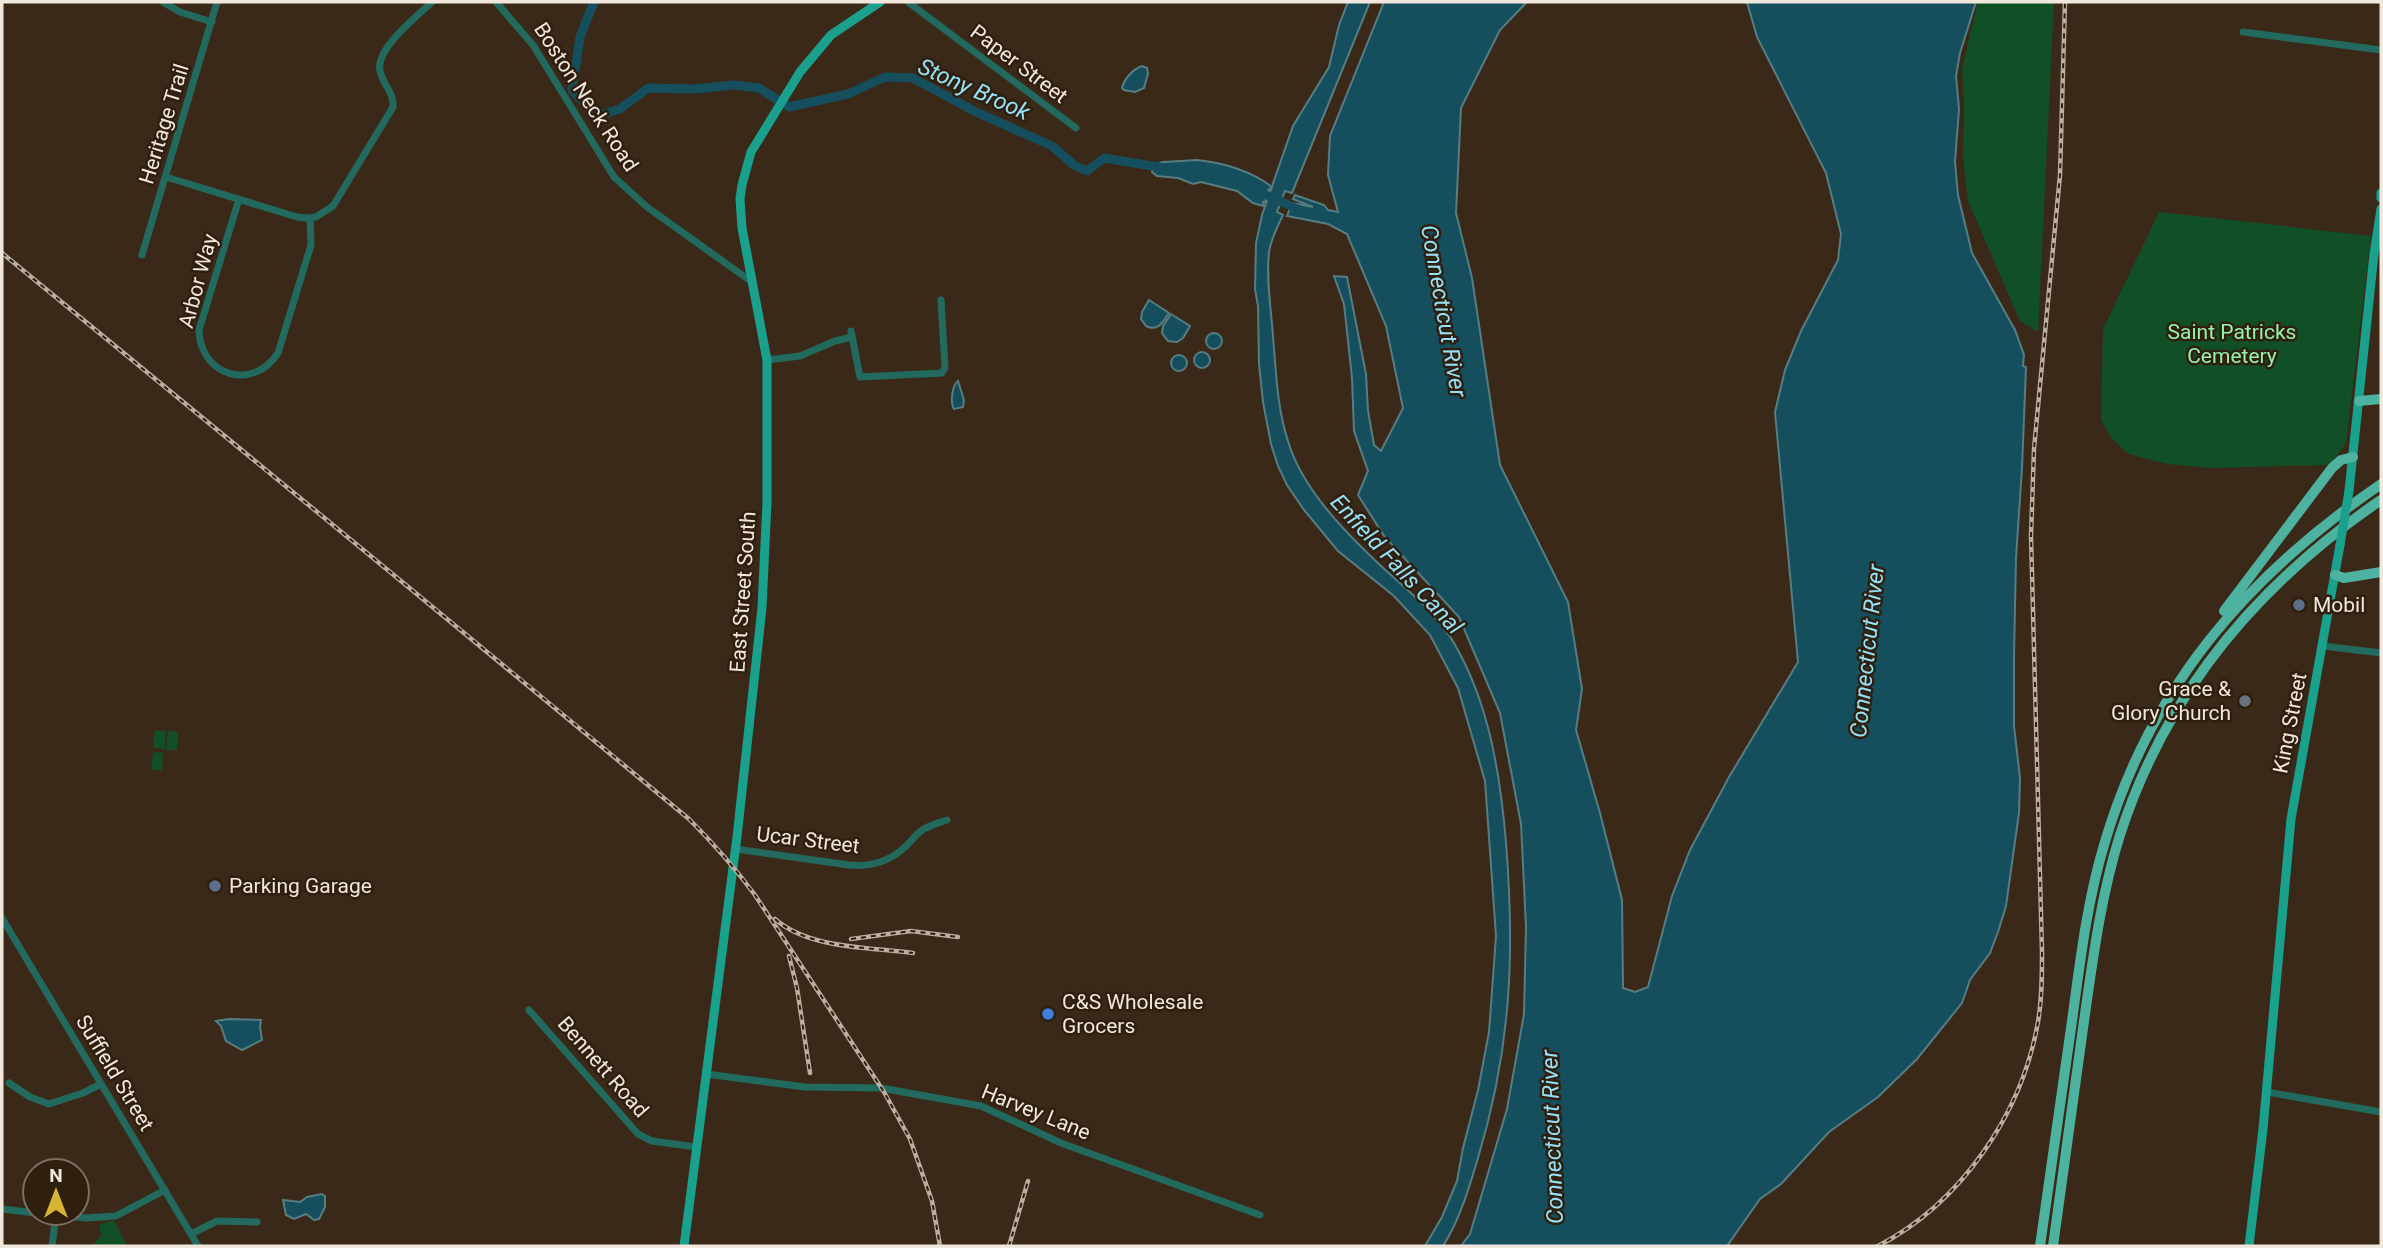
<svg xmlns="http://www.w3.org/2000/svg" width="2383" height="1248" viewBox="0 0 2383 1248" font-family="Roboto,sans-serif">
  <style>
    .green { fill: #115027 }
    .water { fill: #154f5d; stroke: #577d83; stroke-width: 2 }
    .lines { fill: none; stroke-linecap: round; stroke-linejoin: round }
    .river { stroke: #154f5d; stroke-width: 9 }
    .minor { stroke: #226a5e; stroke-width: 7 }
    .major { stroke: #1aa18d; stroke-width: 9 }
    .highway { stroke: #4db29f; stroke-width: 10 }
    .rail-casing { stroke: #baaea1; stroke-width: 4.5 }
    .rail { stroke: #2f1f0f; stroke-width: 2; stroke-dasharray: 5; stroke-linecap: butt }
    .major-bridge { stroke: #1aa18d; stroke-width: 9 }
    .service-dot { fill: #5c6f8a; stroke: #2f1f0f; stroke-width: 2.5 }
    .worship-dot { fill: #6b7280; stroke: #2f1f0f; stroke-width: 2.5 }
    .shop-dot { fill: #3f7fe0; stroke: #2f1f0f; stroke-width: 2.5 }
    .labels { text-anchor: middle; stroke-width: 5; stroke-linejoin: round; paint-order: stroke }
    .street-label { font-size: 21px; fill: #f2e7dd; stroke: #2f1f0f }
    .park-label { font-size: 21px; fill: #94f3ab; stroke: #2f1f0f }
    .poi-label { font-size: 21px; fill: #f2e7dd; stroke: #2f1f0f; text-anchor: start }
    .water-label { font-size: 23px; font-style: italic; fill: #95e1f7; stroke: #2f1f0f }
  </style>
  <rect width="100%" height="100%" fill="#3a2918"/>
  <g class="green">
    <polygon points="1978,2 2054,2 2038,332 2020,321 1968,201 1963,159 1964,106 1962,68"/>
    <polygon points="2159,212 2371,236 2346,443 2330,465 2209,468 2167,464 2129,454 2112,439 2101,420 2103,329"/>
    <polygon points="155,730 166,731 165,749 153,748"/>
    <polygon points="168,731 178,732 177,750 166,750"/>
    <polygon points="153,752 163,753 162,770 151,770"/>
    <polygon points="114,1220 127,1246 92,1246 101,1236 99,1225"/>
  </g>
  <g class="water">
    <path d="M1348 2H1370L1292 193 1285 191 1277 212 1283 215C1277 227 1271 239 1269 252 1266 279 1271 309 1273 336 1276 371 1277 408 1288 441 1302 489 1346 533 1381 566 1405 588 1438 615 1454 643 1489 703 1500 773 1506 842 1515 956 1511 1048 1478 1158 1469 1188 1460 1219 1443 1246H1425L1442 1217 1457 1181 1463 1148 1478 1090 1489 1032 1496 936 1485 781 1458 688 1430 635 1394 596 1338 551 1304 510 1287 485 1278 466 1271 444 1263 402 1259 364 1258 306 1255 289 1256 243 1262 215 1293 126 1329 67 1339 25Z"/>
    <polygon points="1384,2 1527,2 1500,30 1461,108 1456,213 1472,278 1500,465 1568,602 1582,689 1576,730 1600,813 1622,900 1623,988 1635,992 1648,987 1672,896 1690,850 1729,777 1798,662 1775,412 1785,370 1801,331 1838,260 1841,234 1826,173 1757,37 1747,2 1976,2 1960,53 1956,76 1959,109 1955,162 1958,195 1972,253 2015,330 2024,355 2023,366 2026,367 2022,468 2016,558 2014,656 2014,726 2020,778 2019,813 2006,906 1998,932 1990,953 1970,980 1962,1003 1917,1059 1878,1097 1829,1132 1781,1184 1760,1199 1727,1246 1461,1246 1470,1234 1507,1109 1524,1014 1526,927 1521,824 1500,713 1459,617 1384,536 1358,495 1368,471 1354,431 1352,378 1344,304 1334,276 1347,277 1366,374 1368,411 1374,445 1381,451 1403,408 1386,326 1347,234 1328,224 1287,216 1292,203 1313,207 1293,199 1295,195 1324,205 1328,210 1338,212 1328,175 1330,136"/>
    <path d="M1142 66 1147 68 1148 74 1144 88 1135 92 1124 90 1122 88C1124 79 1133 69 1142 66Z"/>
    <path d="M1197 160C1224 163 1250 170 1272 187L1268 190 1270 191 1267 194 1269 195 1265 198 1266 202H1263L1264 206 1253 203 1237 191 1201 182 1193 184 1178 178 1157 176 1152 172 1153 165 1163 162Z"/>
    <path d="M1149 300 1169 313C1163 322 1158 332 1146 326L1141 319 1142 312Z"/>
    <polygon points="1171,314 1190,326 1183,338 1177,342 1168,341 1162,333 1163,326"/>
    <circle cx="1214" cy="341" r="8"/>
    <circle cx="1202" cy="360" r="8"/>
    <circle cx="1179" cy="363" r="8"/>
    <path d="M958 381 964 400 963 407 954 409C950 403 952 385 958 381Z"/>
    <polygon points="229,1019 261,1020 260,1027 262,1040 242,1050 226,1041 221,1026 216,1021"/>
    <polygon points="322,1194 325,1196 325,1207 319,1219 314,1220 306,1214 294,1219 286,1215 283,1200 300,1202 307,1197"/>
  </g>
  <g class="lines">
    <g class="river">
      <polyline points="594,2 580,37 572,90 590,110 604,114 620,109 648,88 694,89 733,85 759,88 789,107 848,94 885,77 913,78 974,111 1052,146 1074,165 1087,171 1104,158 1164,168"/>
      <polyline points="1257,191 1302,211"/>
    </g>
    <g class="minor">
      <polyline points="163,2 180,12 212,22"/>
      <polyline points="496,2 533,45 614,177 647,207 752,282"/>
      <polyline points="908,2 1076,128"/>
      <polyline points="2243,32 2381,50"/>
      <path d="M166 177 297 217 307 218 316 217 333 206 393 107C394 92 383 85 380 71 375 49 416 17 432 2"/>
      <path d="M239 199 199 330C200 376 253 392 278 353L311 245 310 218"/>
      <polyline points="142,255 217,2"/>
      <polyline points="851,331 860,377 942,373 945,368 941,300"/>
      <polyline points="767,360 800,356 835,341 852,337"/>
      <polyline points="2323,646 2381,653"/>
      <path d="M735 849 849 865C870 867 890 861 905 847 911 842 915 835 921 831 929 825 938 823 947 820"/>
      <polyline points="2,918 198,1246"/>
      <polyline points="529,1010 638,1134 652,1141 696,1147"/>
      <polyline points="706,1074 805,1087 881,1088 981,1106 1061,1143 1260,1215"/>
      <polyline points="9,1083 30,1097 49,1104 83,1093 101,1084"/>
      <polyline points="2267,1092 2381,1112"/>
      <polyline points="2,1209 35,1213"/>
      <polyline points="40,1213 87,1218 116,1216 165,1190"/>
      <polyline points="191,1234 217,1221 257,1222"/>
      <polyline points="52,1246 56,1215"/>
    </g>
    <g class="major">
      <polyline points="2381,193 2381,198"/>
      <polyline points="2349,491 2374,254 2381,209"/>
      <polyline points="684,1246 737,837 762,608 767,502 767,360 742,228 740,199 742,185 751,152 800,72 831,35 880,2"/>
      <polyline points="2249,1246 2263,1129 2291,819 2340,545"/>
    </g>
    <g class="highway">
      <polyline points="2359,401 2381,399"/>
      <polyline points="2335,575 2344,578 2381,572"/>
      <polyline points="2224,611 2332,468 2341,460 2353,457"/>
      <path d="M2040 1246C2051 1171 2061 1096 2072 1021 2080 962 2087 902 2104 845 2150 687 2247 576 2381 484"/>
      <path d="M2053 1246C2063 1171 2074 1096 2084 1021 2093 958 2101 895 2120 835 2166 692 2259 583 2381 500"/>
    </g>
    <defs>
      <g id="rail">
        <path d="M2 253C231 442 461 629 689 819 713 843 735 868 755 895L884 1092 910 1139 932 1201 940 1246"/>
        <path d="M775 919C809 949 869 947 913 953"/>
        <polyline points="851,939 911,931 958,937"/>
        <polyline points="789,956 797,988 810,1073"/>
        <polyline points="1009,1246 1028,1181"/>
        <path d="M1878 1246C1961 1203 2022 1114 2038 1022 2042 999 2042 976 2042 952L2031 536 2034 449 2060 175 2065 2"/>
      </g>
    </defs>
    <use href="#rail" class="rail-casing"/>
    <use href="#rail" class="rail"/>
    <polyline class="major-bridge" points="2340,545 2349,491"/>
  </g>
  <g class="service-dot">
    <circle cx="2299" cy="605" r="7"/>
    <circle cx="215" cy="886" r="7"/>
  </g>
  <circle class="worship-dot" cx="2245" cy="701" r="7"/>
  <circle class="shop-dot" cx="1048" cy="1014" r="7"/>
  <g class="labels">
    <g class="street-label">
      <text transform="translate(1019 64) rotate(37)" y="7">Paper Street</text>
      <text transform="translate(586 97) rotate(57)" y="7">Boston Neck Road</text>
      <text transform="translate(164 124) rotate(-73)" y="7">Heritage Trail</text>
      <text transform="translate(198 281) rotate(-75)" y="7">Arbor Way</text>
      <text transform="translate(743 592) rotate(-86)" y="7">East Street South</text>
      <text transform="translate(2290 723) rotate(-79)" y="7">King Street</text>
      <text transform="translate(808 840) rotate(7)" y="7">Ucar Street</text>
      <text transform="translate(603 1067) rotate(49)" y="7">Bennett Road</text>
      <text transform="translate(115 1073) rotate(59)" y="7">Suffield Street</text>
      <text transform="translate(1036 1112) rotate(22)" y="7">Harvey Lane</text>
    </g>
    <g class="park-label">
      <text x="2232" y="339">Saint Patricks<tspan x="2232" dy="24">Cemetery</tspan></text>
    </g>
    <g class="poi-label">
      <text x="2313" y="612">Mobil</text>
      <text x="2231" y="696" text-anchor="end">Grace &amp;<tspan x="2231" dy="24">Glory Church</tspan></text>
      <text x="229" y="893">Parking Garage</text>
      <text x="1062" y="1009">C&amp;S Wholesale<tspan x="1062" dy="24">Grocers</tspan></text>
    </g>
    <g class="water-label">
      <text transform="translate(974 89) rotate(24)" y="8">Stony Brook</text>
      <text transform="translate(1444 311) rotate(80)" y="8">Connecticut River</text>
      <text transform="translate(1397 564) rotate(47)" y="8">Enfield Falls Canal</text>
      <text transform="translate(1867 651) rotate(-84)" y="8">Connecticut River</text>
      <text transform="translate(1552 1137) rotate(-92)" y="8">Connecticut River</text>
    </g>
  </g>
  <rect width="2383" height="1248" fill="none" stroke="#f2e7dd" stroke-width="7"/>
  <g transform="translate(56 1192)"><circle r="33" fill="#2f1f0f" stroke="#7d6f61" stroke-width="2"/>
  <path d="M0-5L12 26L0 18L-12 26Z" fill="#d8b434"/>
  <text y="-10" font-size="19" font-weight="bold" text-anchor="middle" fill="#f2e7dd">N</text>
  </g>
</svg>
